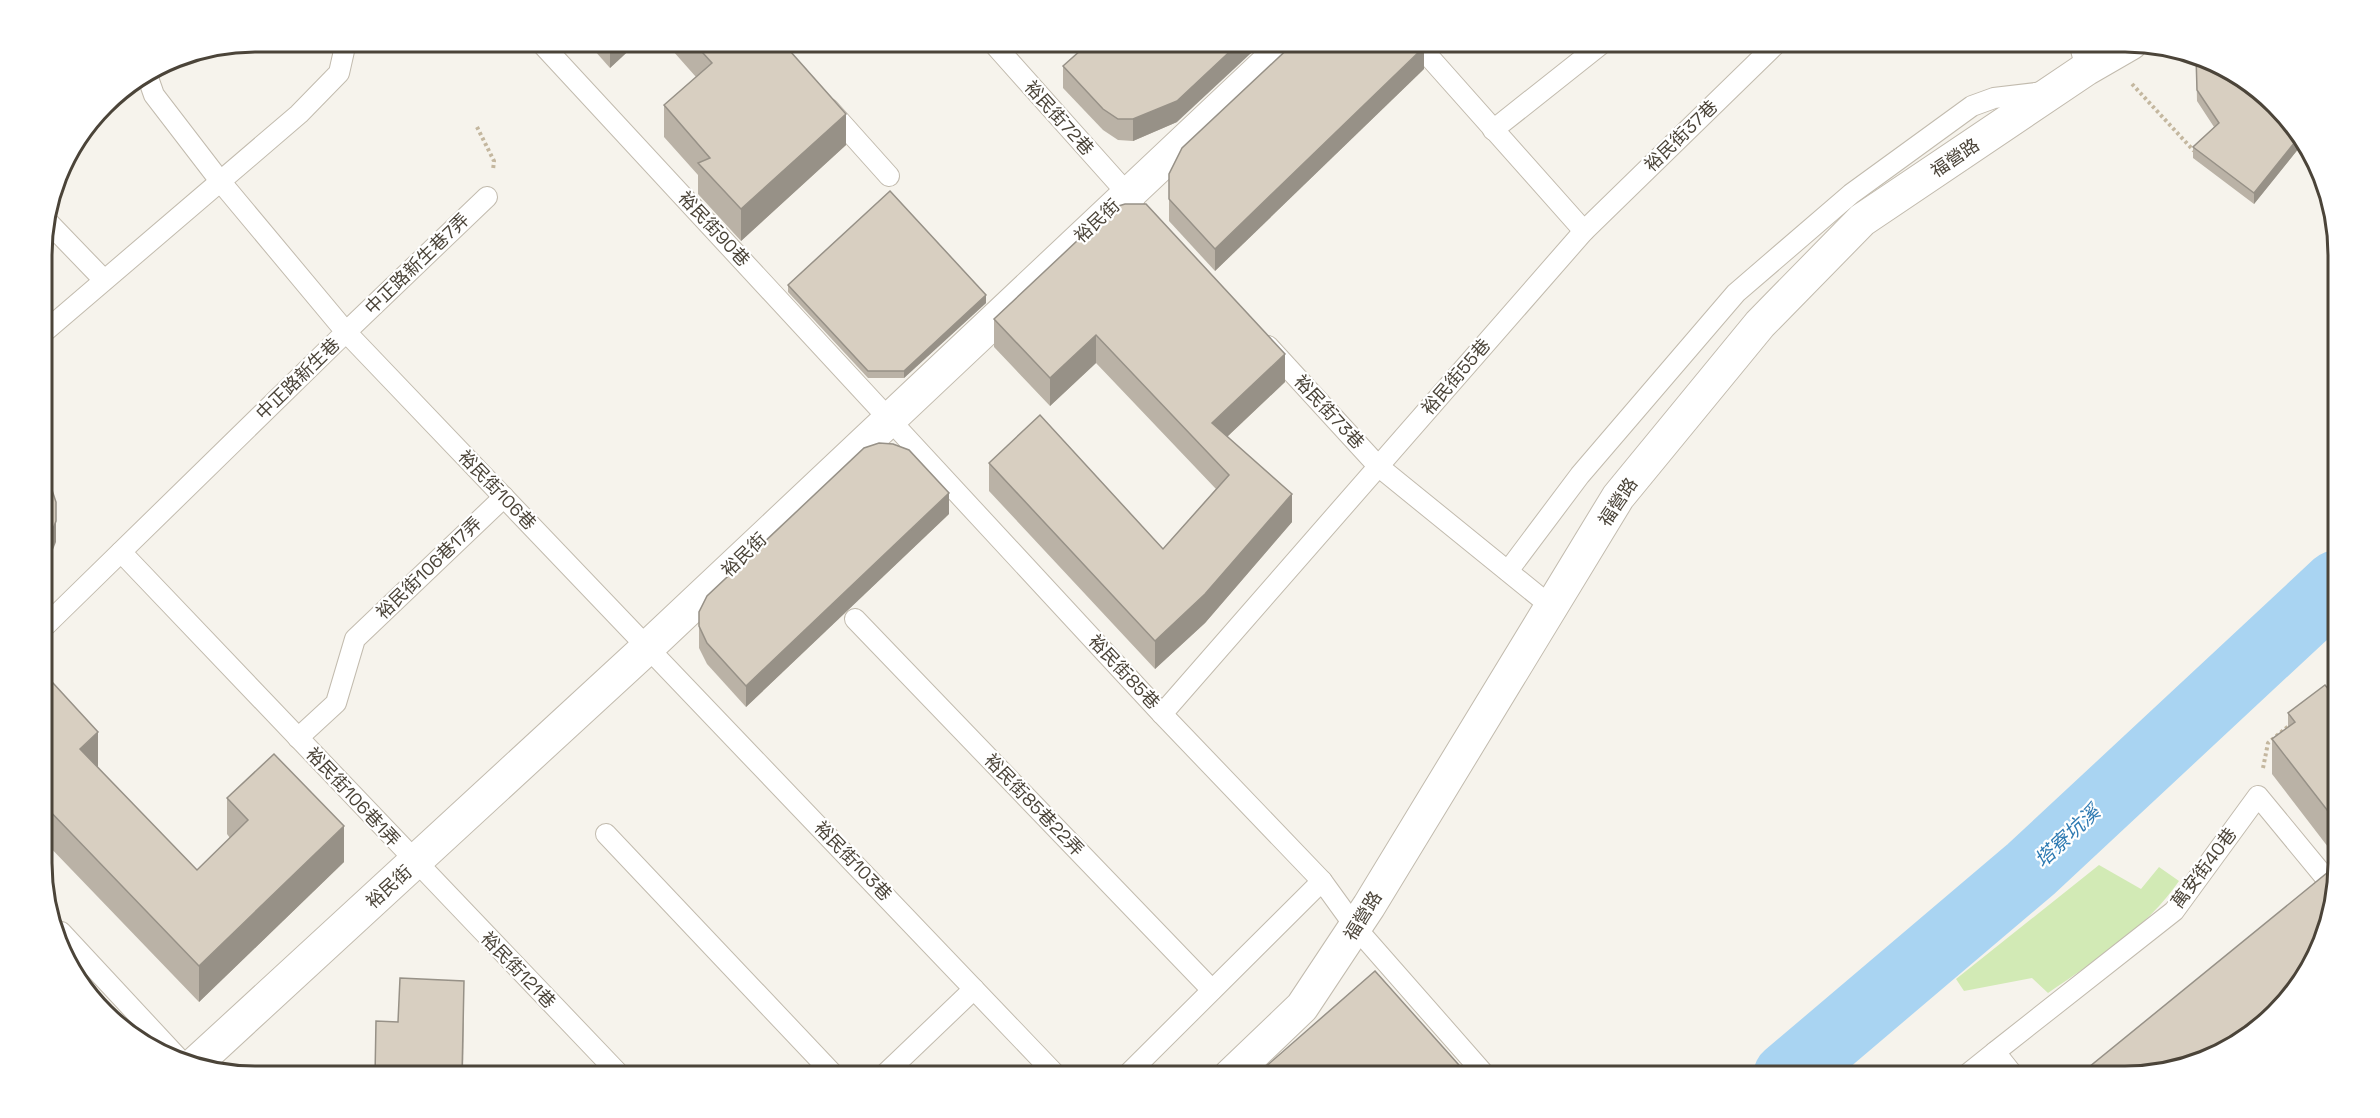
<svg xmlns="http://www.w3.org/2000/svg" width="2380" height="1118" viewBox="0 0 2380 1118" font-family="'Space Grotesk','Noto Sans TC',sans-serif">
  <style>
    .green { fill: #d2eab5 }
    .lines { fill: none; stroke-linecap: round; stroke-linejoin: round }
    .river { stroke: #a9d4f2; stroke-width: 68 }
    .service-casing { stroke: #c2bbae; stroke-width: 22 }
    .minor-casing { stroke: #c2bbae; stroke-width: 35 }
    .path { stroke: #c4b79f; stroke-width: 4; stroke-dasharray: 3 3; stroke-linecap: butt }
    .service { stroke: #fff; stroke-width: 20 }
    .minor { stroke: #fff; stroke-width: 33 }
    .wall { fill: #bab2a6 }
    .shaded-wall { fill: #979187 }
    .building { fill: #d8cfc1; stroke: #979187; stroke-width: 1.5 }
    .labels { text-anchor: middle; stroke-width: 4.5; stroke-linejoin: round; paint-order: stroke }
    .street-label { font-size: 18px; fill: #4b4439; stroke: #fff }
    .water-label { font-size: 20px; font-style: italic; fill: #2e7ab2; stroke: #fff }
    .rim { fill: none; stroke: #4b4439; stroke-width: 3 }
  </style>
  <rect width="100%" height="100%" fill="#f6f3ec"/>
  <path class="green" d="M2099 865 2141 889 2159 867 2179 881C2145 930 2096 960 2048 993L2032 978 1964 991 1956 979Z"/>
  <g class="lines">
    <polyline class="river" points="1787,1076 2031,869 2337,584"/>
    <defs>
      <g id="service">
        <polyline points="540,42 1162,714 1322,881 1356,928 1486,1076"/>
        <polyline points="992,42 1134,201"/>
        <polyline points="1416,42 1584,231"/>
        <polyline points="2079,42 2086,69"/>
        <polyline points="829,109 889,176"/>
        <polyline points="1493,130 1604,42"/>
        <polyline points="487,197 346,332 1057,1076"/>
        <polyline points="48,222 104,280"/>
        <polyline points="43,333 299,114 339,73 346,42"/>
        <polyline points="1268,346 1378,466 1553,608"/>
        <polyline points="121,552 621,1076"/>
        <polyline points="1508,571 1580,475 1736,293 1851,194 1972,106 1994,98 2044,92"/>
        <polyline points="855,619 1212,990"/>
        <polyline points="43,628 346,332 220,181 154,95 147,75"/>
        <polyline points="1162,714 1584,231 1778,42"/>
        <polyline points="298,738 336,703 355,639 504,497"/>
        <polyline points="606,834 835,1076"/>
        <polyline points="61,932 181,1061"/>
        <polyline points="1995,1052 2174,911 2258,796 2333,887"/>
        <polyline points="883,1076 974,989"/>
        <polyline points="1126,1076 1322,881"/>
        <polyline points="1965,1076 1995,1052 2014,1076"/>
      </g>
      <g id="minor">
        <polyline points="195,1064 648,647 1290,42"/>
        <polyline points="1230,1076 1302,1007 1369,906 1618,497 1760,324 1862,220 2086,69 2131,43"/>
      </g>
    </defs>
    <use href="#service" class="service-casing"/>
    <use href="#minor" class="minor-casing"/>
    <g class="path">
      <polyline points="2132,84 2194,151"/>
      <polyline points="477,127 494,161 493,170"/>
      <polyline points="2327,694 2337,685"/>
      <polyline points="2263,768 2268,743 2291,724"/>
    </g>
    <use href="#service" class="service"/>
    <use href="#minor" class="minor"/>
  </g>
  <g class="wall">
    <polygon points="587,42 638,42 610,68"/>
    <polygon points="665,42 782,42 846,145 741,241 698,194 698,175 664,137 664,105 696,77"/>
    <polygon points="1432,42 1455,42 1442,53"/>
    <polygon points="2196,56 2277,118 2299,148 2254,204 2193,158 2193,147 2214,127 2197,101"/>
    <polygon points="1063,66 1177,122 1133,141 1118,140 1103,130 1063,88"/>
    <polygon points="1424,69 1215,271 1169,221 1169,174"/>
    <polygon points="1112,208 1285,382 1227,437 1292,522 1205,623 1155,669 989,491 989,463 1163,549 1216,489 1096,363 1050,406 994,347 994,319"/>
    <polygon points="788,285 986,303 904,378 868,378 788,292"/>
    <polygon points="949,514 746,707 707,664 699,648 699,612"/>
    <polygon points="43,692 98,768 197,870 230,838 227,834 227,798 344,862 199,1002 44,841"/>
    <polygon points="2338,701 2338,860 2272,774 2272,739 2288,727 2288,713"/>
  </g>
  <g class="shaded-wall">
    <polygon points="610,42 638,42 610,68"/>
    <polygon points="1240,42 1263,42 1177,122 1133,141 1133,119"/>
    <polygon points="1442,42 1455,42 1442,53"/>
    <polygon points="1988,42 2001,42 1988,46"/>
    <polygon points="1424,47 1424,69 1215,271 1215,249"/>
    <polygon points="846,114 846,145 741,241 741,209"/>
    <polygon points="2299,137 2299,148 2254,204 2254,193"/>
    <polygon points="986,295 986,303 904,378 904,371"/>
    <polygon points="1096,335 1096,363 1050,406 1050,378"/>
    <polygon points="1285,354 1285,382 1212,451 1212,423"/>
    <polygon points="949,493 949,514 746,707 746,686"/>
    <polygon points="1292,494 1292,522 1205,623 1155,669 1155,641"/>
    <polygon points="56,502 56,542 49,560 43,568 43,548"/>
    <polygon points="98,732 98,768 80,749"/>
    <polygon points="344,826 344,862 199,1002 199,966"/>
    <polygon points="464,981 463,1076 462,1076"/>
  </g>
  <g class="building">
    <polygon points="693,42 782,42 846,114 741,209 698,163 710,158 664,105 712,63"/>
    <polygon points="1090,42 1240,42 1177,101 1133,119 1118,119 1103,109 1063,66"/>
    <polygon points="1295,42 1419,42 1424,47 1215,249 1169,199 1169,174 1182,148"/>
    <polygon points="2196,56 2207,58 2276,112 2277,118 2299,137 2254,193 2193,147 2219,123 2197,90"/>
    <polygon points="890,191 986,295 904,371 868,371 788,285"/>
    <polygon points="1125,204 1146,204 1285,354 1212,423 1292,494 1205,594 1155,641 989,463 1040,415 1163,549 1229,475 1096,335 1050,378 994,319 1112,208"/>
    <polygon points="879,443 893,444 909,450 949,493 746,686 707,643 699,626 699,612 707,596 864,448"/>
    <polygon points="43,473 50,484 56,502 56,521 49,539 43,548"/>
    <polygon points="53,683 98,732 80,749 197,870 248,820 227,798 274,754 344,826 199,966 44,805 44,793 50,787 44,780 43,692"/>
    <polygon points="2325,685 2338,701 2338,824 2272,739 2295,722 2288,713"/>
    <polygon points="2338,864 2322,945 2294,993 2244,1040 2138,1076 2078,1076"/>
    <polygon points="1375,971 1466,1073 1462,1076 1255,1076"/>
    <polygon points="400,978 464,981 462,1076 375,1076 376,1021 398,1022"/>
  </g>
  <g class="labels">
    <g class="street-label">
      <text transform="translate(1059 118) rotate(48)" y="6">裕民街72巷</text>
      <text transform="translate(1681 136) rotate(-44)" y="6">裕民街37巷</text>
      <text transform="translate(1955 158) rotate(-34)" y="6">福營路</text>
      <text transform="translate(1097 221) rotate(-43)" y="6">裕民街</text>
      <text transform="translate(714 229) rotate(47)" y="6">裕民街90巷</text>
      <text transform="translate(417 264) rotate(-44)" y="6">中正路新生巷7弄</text>
      <text transform="translate(1456 377) rotate(-49)" y="6">裕民街55巷</text>
      <text transform="translate(298 379) rotate(-44)" y="6">中正路新生巷</text>
      <text transform="translate(1329 412) rotate(47)" y="6">裕民街73巷</text>
      <text transform="translate(497 490) rotate(46)" y="6">裕民街106巷</text>
      <text transform="translate(1618 502) rotate(-56)" y="6">福營路</text>
      <text transform="translate(744 555) rotate(-44)" y="6">裕民街</text>
      <text transform="translate(429 568) rotate(-44)" y="6">裕民街106巷17弄</text>
      <text transform="translate(1124 672) rotate(47)" y="6">裕民街85巷</text>
      <text transform="translate(353 797) rotate(47)" y="6">裕民街106巷1弄</text>
      <text transform="translate(1034 805) rotate(46)" y="6">裕民街85巷22弄</text>
      <text transform="translate(853 861) rotate(46)" y="6">裕民街103巷</text>
      <text transform="translate(2204 868) rotate(-53)" y="6">萬安街40巷</text>
      <text transform="translate(389 887) rotate(-42)" y="6">裕民街</text>
      <text transform="translate(1363 916) rotate(-58)" y="6">福營路</text>
      <text transform="translate(518 970) rotate(46)" y="6">裕民街121巷</text>
    </g>
    <g class="water-label">
      <text transform="translate(2067 836) rotate(-43)" y="7">塔寮坑溪</text>
    </g>
  </g>
  <path d="M0 0H2380V1118H0ZM255 52H2125A203 203 0 0 1 2328 255V863A203 203 0 0 1 2125 1066H255A203 203 0 0 1 52 863V255A203 203 0 0 1 255 52Z" fill="#fff" fill-rule="evenodd"/>
  <path class="rim" d="M255 52H2125A203 203 0 0 1 2328 255V863A203 203 0 0 1 2125 1066H255A203 203 0 0 1 52 863V255A203 203 0 0 1 255 52Z"/>
</svg>
